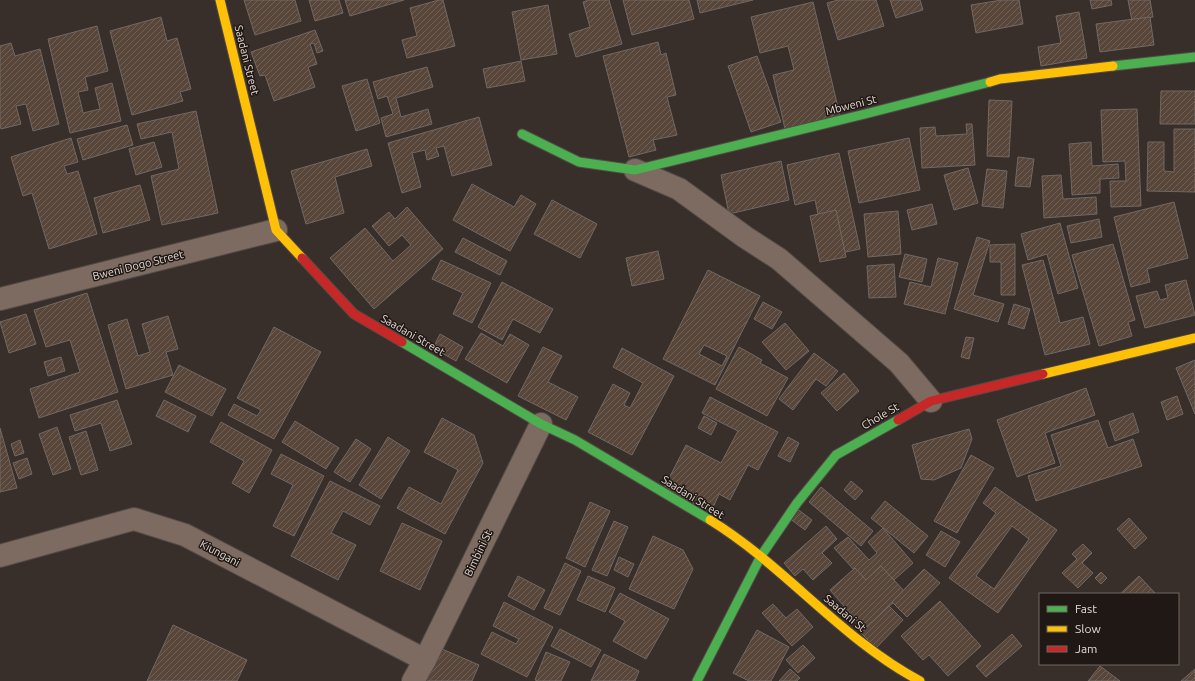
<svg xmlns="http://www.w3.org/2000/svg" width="1195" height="681" viewBox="0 0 1195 681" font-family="Ubuntu,sans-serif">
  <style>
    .building { fill: url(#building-hatch); stroke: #716864; fill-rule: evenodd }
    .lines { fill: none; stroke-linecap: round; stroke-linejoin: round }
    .street-casing { stroke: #534b47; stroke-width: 24 }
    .fast-casing { stroke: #534b47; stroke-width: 11 }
    .slow-casing { stroke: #534b47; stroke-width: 11 }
    .jam-casing { stroke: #534b47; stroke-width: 11 }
    .street { stroke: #7d6b62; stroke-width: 22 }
    .fast { stroke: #4caf50; stroke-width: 9 }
    .slow { stroke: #ffc107; stroke-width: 9 }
    .jam { stroke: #c62828; stroke-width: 9 }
    .labels { text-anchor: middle; stroke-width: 3; stroke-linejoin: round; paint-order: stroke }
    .street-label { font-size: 11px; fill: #e5dad4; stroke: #201814 }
  </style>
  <defs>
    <pattern id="building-hatch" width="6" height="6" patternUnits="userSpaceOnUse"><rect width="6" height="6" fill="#58463a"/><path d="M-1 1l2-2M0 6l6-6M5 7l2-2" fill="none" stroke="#706056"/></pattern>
  </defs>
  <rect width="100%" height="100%" fill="#392f2a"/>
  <g class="building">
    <polygon points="244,0 295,0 301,21 255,35"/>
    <polygon points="309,0 339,0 343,13 315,21"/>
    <polygon points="345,0 404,0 350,16"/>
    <polygon points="439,0 443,0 455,46 407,58 402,40 417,36 410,8"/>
    <polygon points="589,0 609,0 622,44 576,57 569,34 590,27 583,2"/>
    <polygon points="623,0 689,0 694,19 632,35"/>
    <polygon points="697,0 753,0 700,13"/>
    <polygon points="838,0 876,0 884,26 838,40 827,3"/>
    <polygon points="890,0 920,0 923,10 896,18"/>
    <polygon points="1002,0 1019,0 1023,24 976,33 971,5"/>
    <polygon points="1090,0 1111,0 1112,5 1092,9"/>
    <polygon points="1128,0 1150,0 1153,17 1132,21"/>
    <polygon points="813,2 840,116 785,129 773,75 794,70 788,46 760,53 751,17"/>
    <polygon points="548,5 557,54 521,60 512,12"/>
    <polygon points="1079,12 1087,58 1041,66 1038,47 1061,43 1056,16"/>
    <polygon points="161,17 167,41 177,38 191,89 180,92 183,101 132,115 110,31"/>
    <polygon points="1150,17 1154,45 1100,52 1096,24"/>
    <polygon points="97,26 108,71 85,77 88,90 78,92 81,104 83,113 100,109 95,88 112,83 121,121 70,133 48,39"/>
    <polygon points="315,30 323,51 317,53 314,43 310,44 317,64 308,67 315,87 274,101 265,75 260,76 251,52"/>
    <polygon points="658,42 661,55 666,53 676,95 667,97 677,135 653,140 656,150 629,157 603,56"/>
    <polygon points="11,43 15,56 40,49 59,124 33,131 26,104 16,106 21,124 1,129 0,125 0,46"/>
    <polygon points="757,56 781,122 751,132 728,66"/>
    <polygon points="521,61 525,81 487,88 483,69"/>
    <polygon points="427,67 433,87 396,98 401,117 428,109 432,124 386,137 381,118 393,114 387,96 378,99 373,82"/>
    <polygon points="367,79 380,123 356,131 342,86"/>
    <polygon points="1161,91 1195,91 1195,124 1160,124"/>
    <polygon points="989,100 1012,101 1009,157 987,156"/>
    <polygon points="1137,109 1141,206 1111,207 1110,181 1126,181 1125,161 1103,162 1101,110"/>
    <polygon points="196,111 218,213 162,225 151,176 179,169 172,132 141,139 137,124"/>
    <polygon points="479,117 492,165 452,176 444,146 436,148 439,156 427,160 425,150 412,153 421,187 402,193 388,143"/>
    <polygon points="966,124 972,124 975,165 922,168 920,128 935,127 936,136 967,134"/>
    <polygon points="127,125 133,145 83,160 77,139"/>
    <polygon points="1174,129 1195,129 1195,192 1147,191 1148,142 1164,142 1164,171 1174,172"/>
    <polygon points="71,138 78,162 64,166 67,174 78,171 97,234 49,249 32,193 23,196 11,157"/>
    <polygon points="909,138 920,190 859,203 848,151"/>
    <polygon points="154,142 162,167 136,175 129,149"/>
    <polygon points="1091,142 1092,166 1118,164 1119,178 1100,179 1100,193 1072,195 1069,144"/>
    <polygon points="367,149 372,166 335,177 344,213 306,224 291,171"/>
    <polygon points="839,153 860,249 827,256 815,200 795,205 787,165"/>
    <polygon points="1018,157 1034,159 1030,187 1015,186"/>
    <polygon points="781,161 789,200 729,214 721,175"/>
    <polygon points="968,168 978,203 954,210 944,175"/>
    <polygon points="987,169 1007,171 1003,208 982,206"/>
    <polygon points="1061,175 1063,199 1096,197 1097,214 1044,218 1042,176"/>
    <polygon points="472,184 514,207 521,195 536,204 510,251 453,220"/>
    <polygon points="140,185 150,220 103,233 94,198"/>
    <polygon points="552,200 597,224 580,258 534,234"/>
    <polygon points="1174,202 1188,258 1147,269 1150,282 1131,287 1114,217"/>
    <polygon points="932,204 937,224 912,230 907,210"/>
    <polygon points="407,207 443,249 374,309 330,258 365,228 393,261 411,245 402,235 389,246 372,226 389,212 395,219"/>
    <polygon points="836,210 846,257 820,262 810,216"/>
    <polygon points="898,211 901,254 868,257 864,214"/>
    <polygon points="1099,219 1102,237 1071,243 1067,226"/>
    <polygon points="1060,223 1078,288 1058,294 1047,254 1028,260 1021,234"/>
    <polygon points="977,237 990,241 973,295 1004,304 998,322 954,309"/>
    <polygon points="463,238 507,261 500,275 455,252"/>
    <polygon points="1015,244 1015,295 1001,295 1001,262 990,262 990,245"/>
    <polygon points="1113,244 1135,320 1128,322 1132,336 1099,346 1072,255"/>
    <polygon points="658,251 664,279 632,286 626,258"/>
    <polygon points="905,254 927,259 922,282 899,277"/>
    <polygon points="938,258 958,263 945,314 904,304 910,282 931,287"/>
    <polygon points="441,260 491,283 472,323 453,314 463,293 432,279"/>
    <polygon points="1043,260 1060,323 1083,317 1090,344 1045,355 1022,265"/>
    <polygon points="894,264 896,297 869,298 867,266"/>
    <path d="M708 270 760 296 715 385 663 359ZM704 345 727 356 722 366 699 354Z"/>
    <polygon points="1186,280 1195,315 1145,328 1136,296 1157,291 1160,300 1168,298 1165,285"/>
    <polygon points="502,282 553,309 540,333 513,319 502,340 478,327"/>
    <polygon points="87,293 118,392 39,418 30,389 80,372 70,340 46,347 34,310"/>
    <polygon points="763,302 782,312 772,329 754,319"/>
    <polygon points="1014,304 1030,309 1024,329 1008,324"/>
    <polygon points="26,314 36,344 9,353 0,322"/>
    <polygon points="168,316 178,349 166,352 173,375 126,389 108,325 127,319 138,356 150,352 142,324"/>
    <polygon points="785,323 809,351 786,370 762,342"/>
    <polygon points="274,327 321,352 274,439 228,415 234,404 257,416 261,410 237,398"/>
    <polygon points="481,333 503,346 510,334 529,345 507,383 465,359"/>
    <polygon points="440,334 463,347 456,361 433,348"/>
    <polygon points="966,337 974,338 969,359 961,357"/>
    <polygon points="543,347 562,356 548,382 578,397 566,420 518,396"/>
    <polygon points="739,347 762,360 760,363 788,378 767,416 716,389"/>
    <polygon points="622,348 674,376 632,455 588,432 613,384 630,393 624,405 630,408 643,383 613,367"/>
    <polygon points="814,353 838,371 826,386 816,379 793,410 779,399"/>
    <polygon points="61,357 65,371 48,376 44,362"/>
    <polygon points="1195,360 1195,414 1176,368"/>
    <polygon points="179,365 226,389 212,416 165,392"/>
    <polygon points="844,373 859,391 837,411 821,393"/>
    <polygon points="1086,388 1095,415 1045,433 1055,463 1017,477 997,420"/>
    <polygon points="1177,396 1183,414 1167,420 1161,402"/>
    <polygon points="710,397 778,432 758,470 748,465 730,500 719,494 711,512 664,488 686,445 721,463 738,431 702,413"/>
    <polygon points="117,400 132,444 110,451 101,423 75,431 70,415"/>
    <polygon points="164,400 196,416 188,432 156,416"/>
    <polygon points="1133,413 1139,432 1115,441 1109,422"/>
    <polygon points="704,416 717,423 711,435 698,428"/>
    <polygon points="442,418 474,435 483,463 445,534 397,508 409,487 441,504 458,470 424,452"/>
    <polygon points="1098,420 1108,448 1133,439 1142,466 1036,501 1028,476 1061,466 1051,435"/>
    <polygon points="295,421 339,448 326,469 282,442"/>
    <polygon points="221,422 272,450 249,493 232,483 244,461 210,442"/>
    <polygon points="57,427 71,469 53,475 39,434"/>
    <polygon points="0,428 17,488 0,492"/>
    <polygon points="969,429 972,439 961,468 934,480 921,479 912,445"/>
    <polygon points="86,431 98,470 81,475 69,437"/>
    <polygon points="388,437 410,451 381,499 359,485"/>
    <polygon points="788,437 799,443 790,462 778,456"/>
    <polygon points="356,439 371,449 350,482 334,472"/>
    <polygon points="20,440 24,453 15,456 11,444"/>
    <polygon points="281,454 324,476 294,536 273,526 293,485 271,474"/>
    <polygon points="971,455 994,468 957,533 934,521"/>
    <polygon points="27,458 32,474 19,479 13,463"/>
    <polygon points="330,481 380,506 370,525 343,511 331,533 356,545 338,580 291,556"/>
    <polygon points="851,481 863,491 855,500 844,490"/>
    <polygon points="821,487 873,531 861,546 809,502"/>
    <path d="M995 487 1057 530 998 613 949 578 996 513 983 503ZM1012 526 1029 539 994 589 976 576Z"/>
    <polygon points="885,501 928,536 914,553 871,518"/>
    <polygon points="590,502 610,511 585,567 566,558"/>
    <polygon points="796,508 812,520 805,530 789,518"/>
    <polygon points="1129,518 1147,538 1135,549 1117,529"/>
    <polygon points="614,521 628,527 607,576 592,570"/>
    <polygon points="402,523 442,541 420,590 380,571"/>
    <polygon points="826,526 837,539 822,553 832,563 813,580 803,569 795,576 784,563"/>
    <polygon points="883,528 913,563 877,595 834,548 848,537 869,560 877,553 868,542"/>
    <polygon points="941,531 960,542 945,567 926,555"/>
    <polygon points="653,536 683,550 693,569 674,609 629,589"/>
    <polygon points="1083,544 1092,553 1082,563 1093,573 1078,588 1062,573 1077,559 1072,554"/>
    <polygon points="619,557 634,564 628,577 614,570"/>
    <polygon points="565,563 581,571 560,615 544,608"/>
    <polygon points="881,566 905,592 864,629 830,590 855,568 866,580"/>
    <polygon points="924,569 940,583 907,617 892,602"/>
    <polygon points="1101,572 1107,578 1101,584 1095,578"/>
    <polygon points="518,576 545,590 534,610 508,596"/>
    <polygon points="588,576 615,588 605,612 577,600"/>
    <polygon points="1139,576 1156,594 1120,594"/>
    <polygon points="620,593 669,619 646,659 613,641 625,621 609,612"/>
    <polygon points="940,601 981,646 948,676 929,655 923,660 901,636"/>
    <polygon points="504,602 553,627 527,677 481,654 492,632 516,644 519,639 493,626"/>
    <polygon points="773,604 786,618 797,609 813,627 792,646 762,613"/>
    <polygon points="889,606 903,620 876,648 861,633"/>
    <polygon points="173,625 247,660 237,681 147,681"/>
    <polygon points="560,629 601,650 591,667 551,646"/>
    <polygon points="757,630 789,647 771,681 749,681 733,673"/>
    <polygon points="1012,634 1022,646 986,677 976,666"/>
    <polygon points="803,645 815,658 798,673 786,660"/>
    <polygon points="435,646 479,665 472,681 420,681"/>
    <polygon points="546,652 570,662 561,681 538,681 535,680"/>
    <polygon points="604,654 639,671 635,681 591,681"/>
    <polygon points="1100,666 1120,681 1088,681"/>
    <polygon points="790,669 800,678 797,681 779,681"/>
    <polygon points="1195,669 1195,681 1181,681"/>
  </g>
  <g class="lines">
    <defs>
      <g id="street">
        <polyline points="635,170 679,189 745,237 779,259 899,363 931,401"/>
        <polyline points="0,299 276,230"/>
        <polyline points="0,556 134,519 185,535 425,660"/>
        <polyline points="413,681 425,660 541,424"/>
      </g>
      <g id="fast">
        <polyline points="1113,66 1195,57"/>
        <polyline points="522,134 579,162 635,170 865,114 990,82"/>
        <polyline points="402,342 541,424 575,440 710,520"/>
        <polyline points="697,681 761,556 797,503 836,455 898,420"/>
      </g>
      <g id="slow">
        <polyline points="220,0 276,230 302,258"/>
        <polyline points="990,82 1000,79 1113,66"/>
        <polyline points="1043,374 1195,338"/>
        <path d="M710 520C785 566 841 639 920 681"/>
      </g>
      <g id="jam">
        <polyline points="302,258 354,314 402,342"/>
        <polyline points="898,420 931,401 1043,374"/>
      </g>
    </defs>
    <use href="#street" class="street-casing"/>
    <use href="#fast" class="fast-casing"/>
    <use href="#slow" class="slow-casing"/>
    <use href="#jam" class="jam-casing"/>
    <use href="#street" class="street"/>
    <use href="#fast" class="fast"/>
    <use href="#slow" class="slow"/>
    <use href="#jam" class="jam"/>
  </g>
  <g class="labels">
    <g class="street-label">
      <text transform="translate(247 60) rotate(76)" y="4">Saadani Street</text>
      <text transform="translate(851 105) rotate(-14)" y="4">Mbweni St</text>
      <text transform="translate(138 265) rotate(-14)" y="4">Bweni Dogo Street</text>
      <text transform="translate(413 335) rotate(30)" y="4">Saadani Street</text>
      <text transform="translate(880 416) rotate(-30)" y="4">Chole St</text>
      <text transform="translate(693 497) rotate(32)" y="4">Saadani Street</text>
      <text transform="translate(220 553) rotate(28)" y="4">Kiungani</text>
      <text transform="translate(478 553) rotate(-64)" y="4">Bimbini St</text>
      <text transform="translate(845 613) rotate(40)" y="4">Saadani St</text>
    </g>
  </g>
  <rect x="1039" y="593" width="140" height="72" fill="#201814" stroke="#6f6661"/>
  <rect x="1047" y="606" width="20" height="6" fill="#4caf50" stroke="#6f6661"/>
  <text x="1075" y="613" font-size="12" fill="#e5dad4">Fast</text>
  <rect x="1047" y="626" width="20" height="6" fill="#ffc107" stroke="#6f6661"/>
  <text x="1075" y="633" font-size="12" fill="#e5dad4">Slow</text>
  <rect x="1047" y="646" width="20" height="6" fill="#c62828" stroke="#6f6661"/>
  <text x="1075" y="653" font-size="12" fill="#e5dad4">Jam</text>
</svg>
